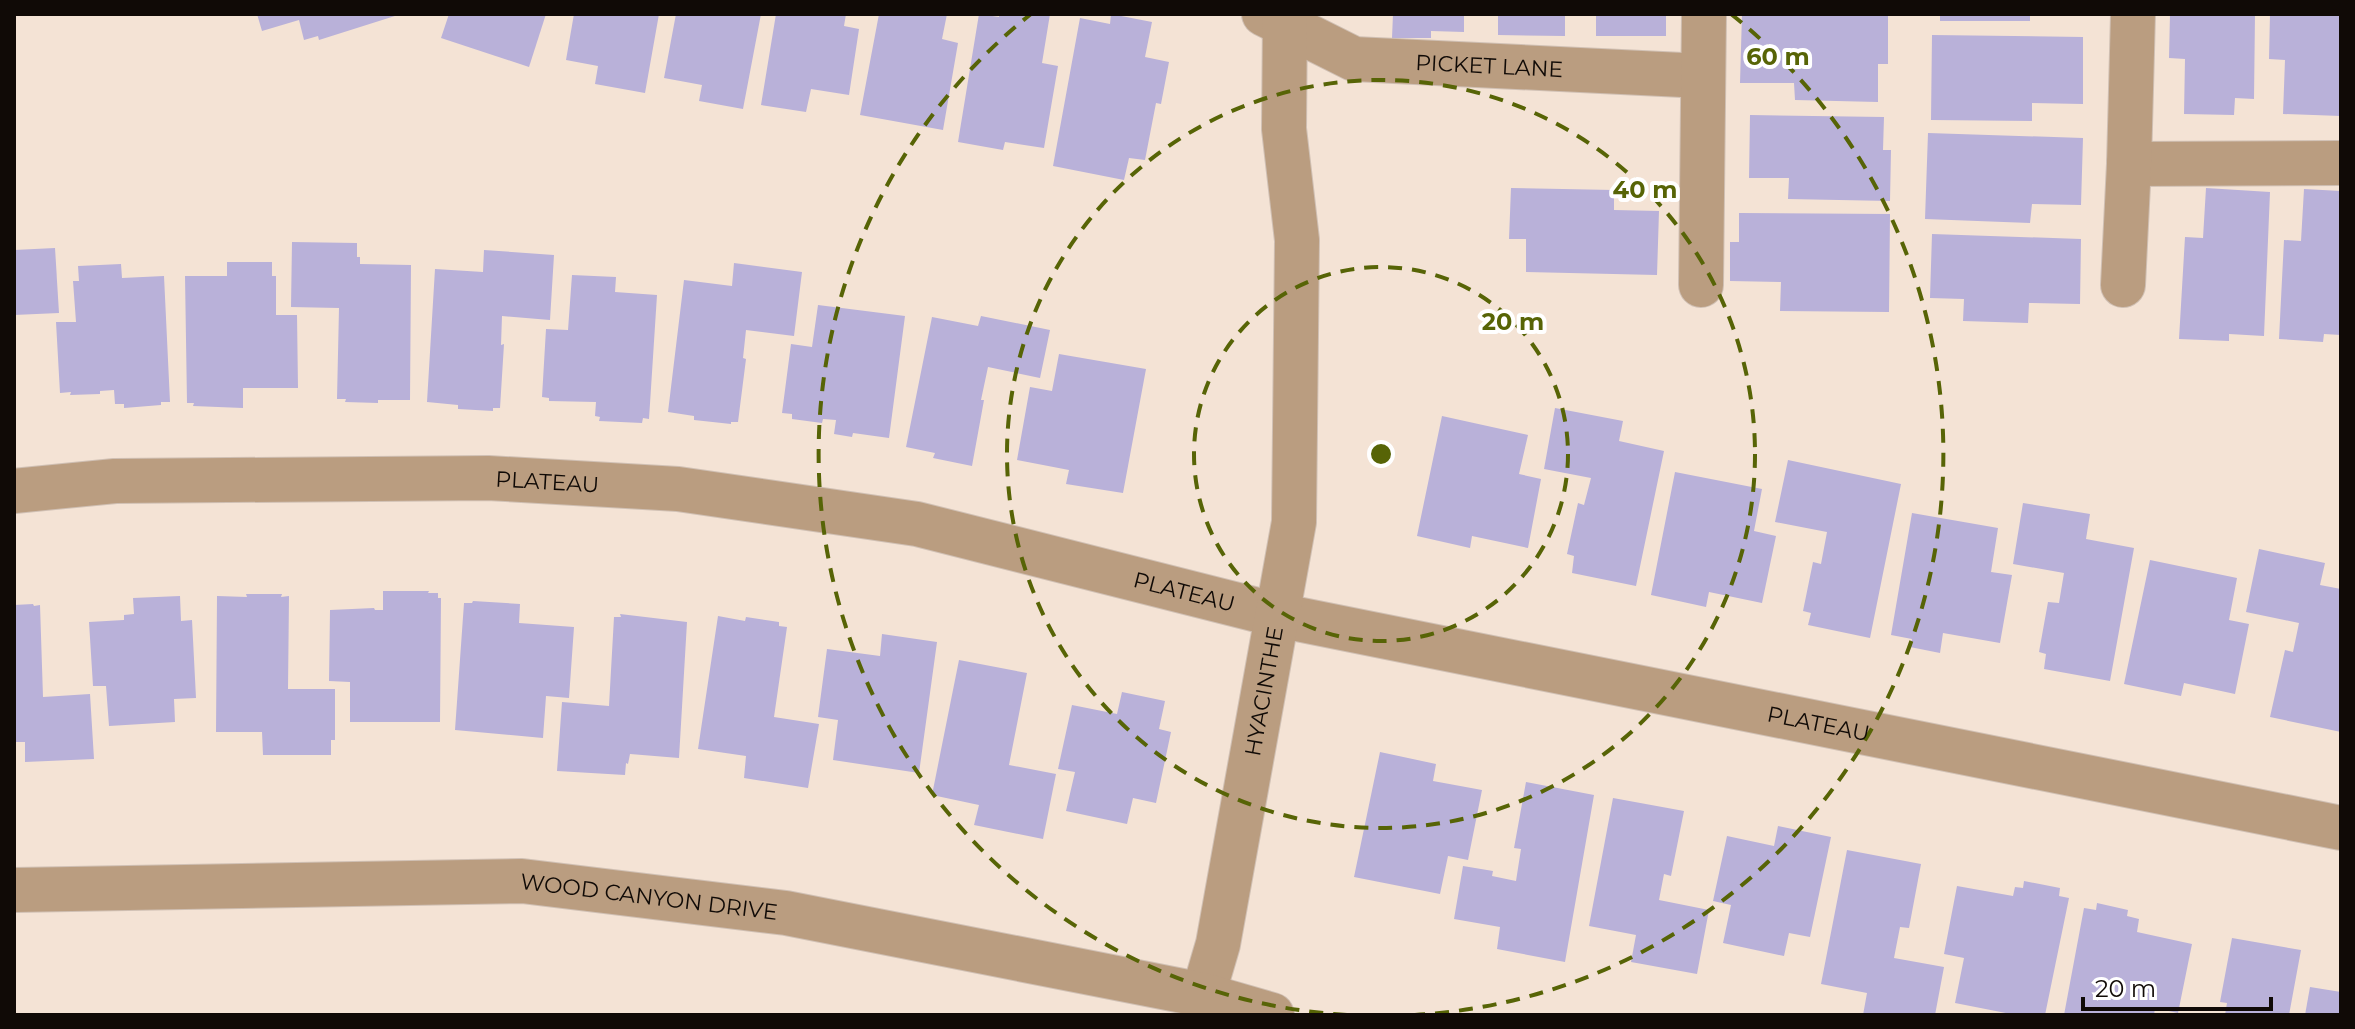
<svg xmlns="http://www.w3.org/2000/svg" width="2355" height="1029" viewBox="0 0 2355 1029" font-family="Montserrat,sans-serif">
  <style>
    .building { fill: #b9b1d9 }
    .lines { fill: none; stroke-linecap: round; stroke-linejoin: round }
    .minor-casing { stroke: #d0c0b4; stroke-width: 46 }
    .tertiary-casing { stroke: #d0c0b4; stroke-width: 46 }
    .minor { stroke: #ba9d80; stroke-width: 44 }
    .tertiary { stroke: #ba9d80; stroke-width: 44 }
    .ring { fill: none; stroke: #576406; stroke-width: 4; stroke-dasharray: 14 10 }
    .labels { text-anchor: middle; stroke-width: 8; stroke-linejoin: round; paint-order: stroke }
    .street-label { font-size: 22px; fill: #100a06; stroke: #fff }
    .centre { fill: #576406; stroke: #fff; stroke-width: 4 }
    .ring-label { font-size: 24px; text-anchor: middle; font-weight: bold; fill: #576406; stroke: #fff; stroke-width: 8; stroke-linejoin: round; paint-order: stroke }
  </style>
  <rect width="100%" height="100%" fill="#f4e3d5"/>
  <g class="building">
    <polygon points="257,14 398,14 398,15 319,40 318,36 304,40 299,20 262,31"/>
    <polygon points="449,14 546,14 529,67 441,38"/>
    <polygon points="574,14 659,14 645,93 595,84 598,66 566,60"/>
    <polygon points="676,14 761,14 743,109 699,101 702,85 664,78"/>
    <polygon points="776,14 846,14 844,26 859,29 849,95 811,89 806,112 761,105"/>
    <polygon points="879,14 947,14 942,39 958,43 943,130 860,115"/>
    <polygon points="979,14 999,17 999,14 1050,14 1042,63 1058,66 1044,148 1005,142 1003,150 958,142"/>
    <polygon points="1111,14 1152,22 1145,57 1169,62 1161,104 1156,103 1145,160 1129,158 1124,180 1053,166 1080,18 1110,24"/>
    <polygon points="1393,14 1464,14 1464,32 1431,31 1431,38 1392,38"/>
    <polygon points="1498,14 1565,14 1565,36 1498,35"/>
    <rect x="1596" y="14" width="70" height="22"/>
    <polygon points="1742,14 1888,16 1888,64 1878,64 1878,102 1795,100 1794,83 1740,83"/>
    <rect x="1940" y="14" width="90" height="7"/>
    <polygon points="2170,14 2255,14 2254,99 2235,98 2234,115 2184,114 2185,59 2169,58"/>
    <polygon points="2270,14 2341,14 2341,116 2283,114 2285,60 2269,59"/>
    <polygon points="1932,35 2083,37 2083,104 2032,103 2032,121 1931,120"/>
    <polygon points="1750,115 1884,117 1883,150 1891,150 1890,201 1788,199 1789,178 1749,178"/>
    <polygon points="1928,133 2083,138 2081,205 2032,204 2030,223 1925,219"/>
    <polygon points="1511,188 1614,190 1614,210 1659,211 1657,275 1526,272 1526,239 1509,239"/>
    <polygon points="2206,188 2270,192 2264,336 2229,334 2229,341 2179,339 2185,237 2203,238"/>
    <polygon points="2304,189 2341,191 2341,335 2324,334 2323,342 2279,339 2284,240 2301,241"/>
    <polygon points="1739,213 1890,214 1889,312 1780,311 1781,282 1730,281 1730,242 1739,242"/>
    <polygon points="1932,234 2081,239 2080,304 2029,303 2028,323 1963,321 1964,299 1930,298"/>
    <polygon points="292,242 357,243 357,257 360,257 360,264 411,265 410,400 378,400 378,403 345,402 346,399 337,399 339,308 291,307"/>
    <polygon points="55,248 59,313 14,315 14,250"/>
    <polygon points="484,250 554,255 550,320 502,316 501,345 504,344 500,408 493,408 493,411 458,409 458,405 427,402 435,269 483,272"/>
    <polygon points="227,262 272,262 272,276 276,276 276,315 297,315 298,388 243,388 243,408 193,406 194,403 187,403 185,276 227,276"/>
    <polygon points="734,263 802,272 794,336 746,330 743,358 746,359 738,422 731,422 731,424 694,420 694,416 668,412 684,280 732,286"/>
    <polygon points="121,264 122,278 164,276 170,402 161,402 161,405 124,408 124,404 115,404 114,390 100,391 100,394 70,395 71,392 60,393 56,322 76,322 73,281 79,281 78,266"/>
    <polygon points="572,275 616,277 615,292 657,295 649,419 643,418 642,423 599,421 600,417 595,416 596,402 549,401 549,398 542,397 546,329 568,330"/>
    <polygon points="818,305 905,316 889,438 853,433 852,437 834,434 836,420 823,419 822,423 792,419 792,414 782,413 791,344 812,347"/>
    <polygon points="981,316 1050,330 1040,378 988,367 981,400 984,400 972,466 933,458 935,453 906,447 932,317 978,326"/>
    <polygon points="1059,354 1146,369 1123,493 1066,484 1069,470 1017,460 1030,387 1052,391"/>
    <polygon points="1555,408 1623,421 1619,441 1664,451 1636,586 1572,573 1574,556 1567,554 1578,503 1584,505 1591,478 1544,469"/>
    <polygon points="1442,416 1528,435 1519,474 1541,479 1528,548 1472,536 1470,548 1417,536"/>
    <polygon points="1788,460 1901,484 1870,638 1808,625 1811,613 1803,611 1813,562 1821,564 1827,532 1775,522"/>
    <polygon points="1675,472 1762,489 1754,531 1776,536 1762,603 1709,592 1706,607 1651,595"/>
    <polygon points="2023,503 2090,514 2086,539 2134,548 2110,681 2044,669 2046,654 2039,652 2048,602 2059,603 2064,573 2013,564"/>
    <polygon points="1912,513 1998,528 1991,572 2012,575 2000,643 1943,633 1940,653 1910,647 1912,639 1891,635"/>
    <polygon points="2259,549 2325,563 2320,585 2341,589 2341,732 2270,717 2285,650 2293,652 2299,623 2246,612"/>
    <polygon points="2150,560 2237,578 2229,620 2249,624 2235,694 2184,683 2181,696 2124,684"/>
    <polygon points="383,591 429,591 428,593 438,593 438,598 441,598 440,722 350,722 350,682 329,681 330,610 374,608 375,610 383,610"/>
    <polygon points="246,594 282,594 281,597 289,596 288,689 335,689 335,740 331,740 331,755 263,755 262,732 216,732 217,596 247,597"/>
    <polygon points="180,596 181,621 192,620 196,698 174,699 175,722 109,726 106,686 93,686 89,622 124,620 124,615 134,614 133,598"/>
    <polygon points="473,601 520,604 519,623 574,627 569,698 546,696 543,738 455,730 464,603 472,603"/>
    <polygon points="33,604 34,606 40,605 43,697 90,694 94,759 25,762 25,742 14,742 14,605"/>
    <polygon points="620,614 687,622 679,758 630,754 628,764 626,763 625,775 557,771 562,702 609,706 614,617 621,617"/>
    <polygon points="718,616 745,621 746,617 779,622 779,626 787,627 774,717 819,724 808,788 744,778 746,756 698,749"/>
    <polygon points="882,634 937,642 919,773 833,760 838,720 818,717 827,649 880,656"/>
    <polygon points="959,660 1027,673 1009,765 1056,774 1043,839 974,825 979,805 932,795"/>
    <polygon points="1122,692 1165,701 1159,729 1171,732 1156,803 1133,798 1127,824 1066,811 1075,772 1058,769 1072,705 1117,714"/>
    <polygon points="1380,752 1436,764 1433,781 1482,790 1468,860 1448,856 1440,894 1354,877"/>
    <polygon points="1526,782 1594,795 1565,962 1497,949 1500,927 1454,919 1463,866 1493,871 1492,876 1516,881 1521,849 1514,848"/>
    <polygon points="1613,798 1684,811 1671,876 1664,874 1659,900 1709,910 1697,974 1631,962 1636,935 1589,926"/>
    <polygon points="1778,826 1831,837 1810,937 1789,933 1784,956 1723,943 1731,905 1713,901 1727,836 1774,846"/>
    <polygon points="1847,850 1921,864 1909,928 1900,927 1894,958 1944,967 1935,1015 1863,1015 1867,993 1821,984"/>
    <polygon points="2024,881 2060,888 2059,896 2069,898 2045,1015 2016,1015 1955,1003 1964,958 1944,954 1957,886 2013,896 2015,887 2023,888"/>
    <polygon points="2097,903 2128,910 2127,916 2139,919 2137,932 2192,944 2178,1013 2155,1008 2154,1015 2064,1015 2084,908 2096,910"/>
    <polygon points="2232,938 2301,950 2289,1015 2225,1015 2227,1003 2220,1002"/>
    <polygon points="2310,987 2341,992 2341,1015 2305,1015"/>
  </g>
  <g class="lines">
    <defs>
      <g id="minor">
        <path id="s1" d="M1264 14 1354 59 1703 76"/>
        <polyline points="2129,164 2341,163"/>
        <polyline points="1701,285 1704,14"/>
        <polyline points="2123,285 2129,164 2133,14"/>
        <path id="s2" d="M14 491 115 481 488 478 678 489 917 524 1277 615 2341 828"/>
        <path id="s3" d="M1203 995 1218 944 1294 522 1297 240 1284 129 1285 14"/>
      </g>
      <g id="tertiary">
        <path id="s4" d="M14 890 522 881 786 913 1203 995 1272 1015"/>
      </g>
    </defs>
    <use href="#minor" class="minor-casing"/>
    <use href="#tertiary" class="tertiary-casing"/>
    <use href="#minor" class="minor"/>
    <use href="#tertiary" class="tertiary"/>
  </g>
  <g class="ring">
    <circle cx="1381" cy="454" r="187"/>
    <circle cx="1381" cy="454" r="374"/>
    <path d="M1347 1015A562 562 0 0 1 1031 14M1731 14A562 562 0 0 1 1415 1015"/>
  </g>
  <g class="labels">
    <g class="street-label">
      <text dy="8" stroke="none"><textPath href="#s1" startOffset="236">PICKET LANE</textPath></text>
      <text dy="8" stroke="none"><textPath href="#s2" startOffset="534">PLATEAU</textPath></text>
      <text dy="8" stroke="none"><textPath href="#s2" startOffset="1182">PLATEAU</textPath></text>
      <text dy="8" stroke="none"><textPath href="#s3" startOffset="310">HYACINTHE</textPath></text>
      <text dy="8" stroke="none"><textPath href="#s2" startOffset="1830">PLATEAU</textPath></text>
      <text dy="8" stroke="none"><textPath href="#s4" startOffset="636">WOOD CANYON DRIVE</textPath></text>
    </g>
  </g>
  <circle cx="1381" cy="454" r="12" class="centre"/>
  <g class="ring-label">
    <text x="1778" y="65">60 m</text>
    <text x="1645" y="198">40 m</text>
    <text x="1513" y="330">20 m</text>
  </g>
  <rect width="2355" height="1029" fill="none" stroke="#100a06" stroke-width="32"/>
  <path d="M2083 997v12h188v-12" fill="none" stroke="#100a06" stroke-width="4"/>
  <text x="2095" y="997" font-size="24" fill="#100a06" stroke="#ffffff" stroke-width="6" paint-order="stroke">20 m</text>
</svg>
